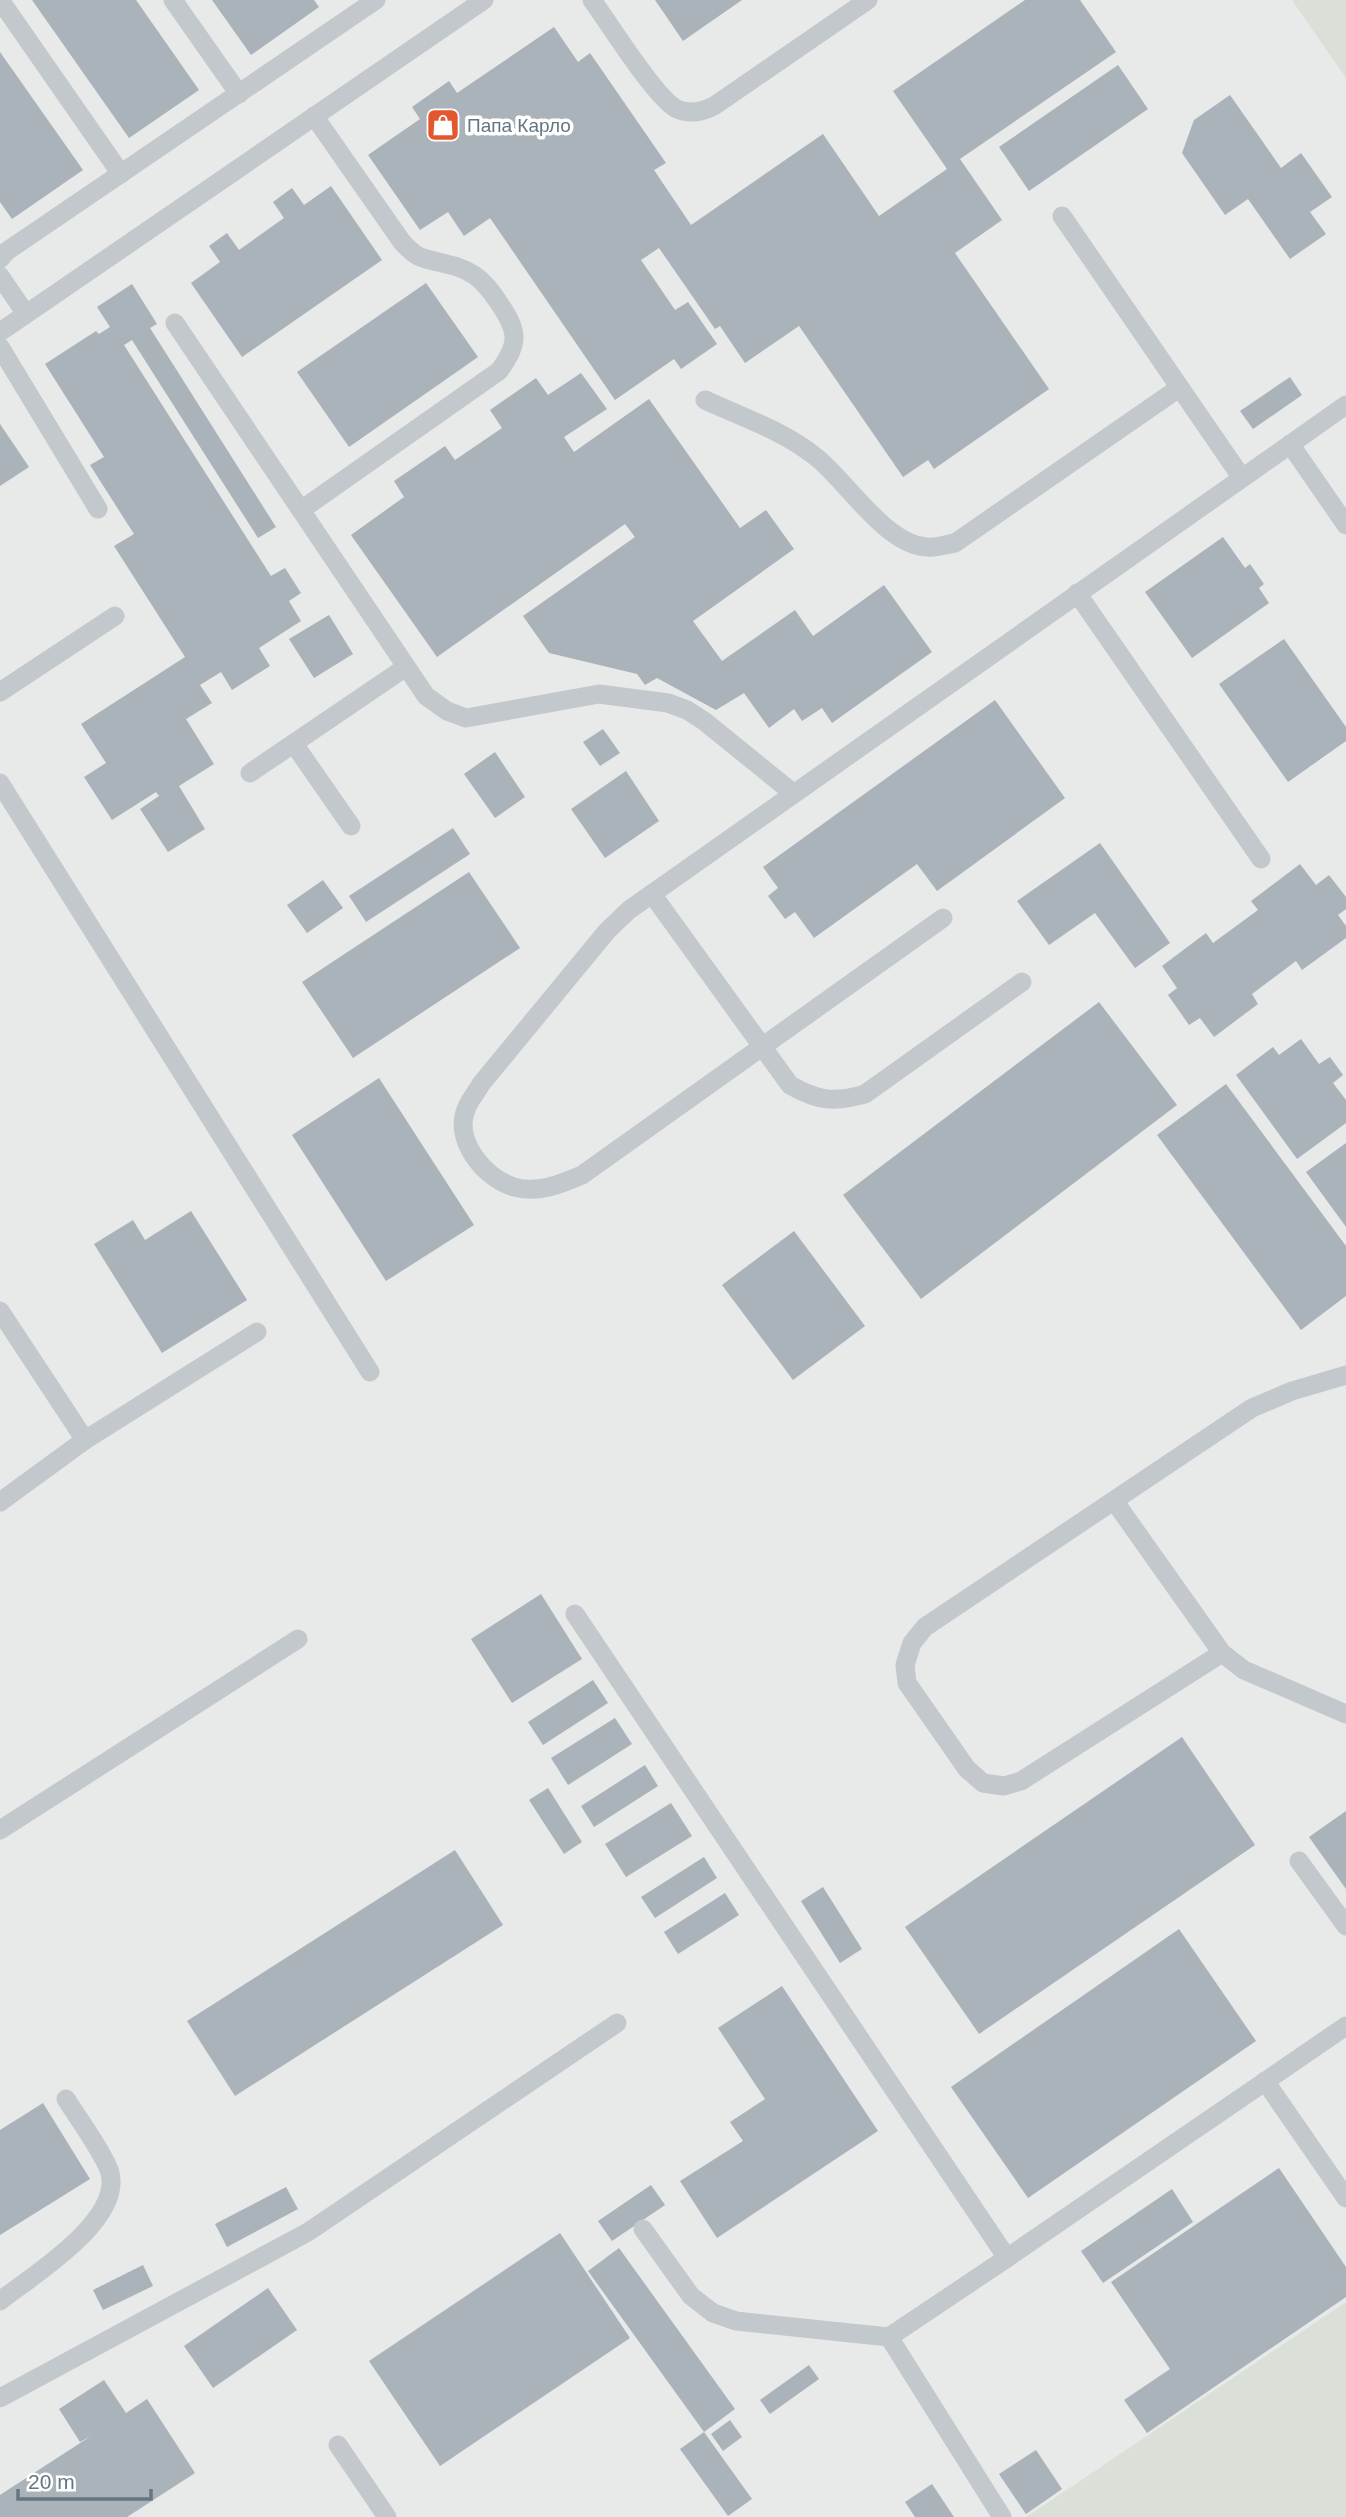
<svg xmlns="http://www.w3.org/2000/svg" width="1346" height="2517" viewBox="0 0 1346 2517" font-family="Helvetica,sans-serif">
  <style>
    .built { fill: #e8e9e9 }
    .green { fill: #dadfd7 }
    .building { fill: #aab3b9 }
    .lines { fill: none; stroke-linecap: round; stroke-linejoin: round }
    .service { stroke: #c3c8cc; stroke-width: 19 }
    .labels { text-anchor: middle; stroke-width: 7; stroke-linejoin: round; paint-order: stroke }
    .poi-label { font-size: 19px; fill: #657683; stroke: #fff; text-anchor: start }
  </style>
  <rect width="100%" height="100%" fill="#fafaf8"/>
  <polygon class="built" points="0,0 1346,0 1346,2361 1124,2517 0,2517"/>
  <g class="green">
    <polygon points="1292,0 1346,0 1346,78"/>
    <polygon points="1346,2302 1346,2517 1026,2517 1028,2516"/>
  </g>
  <g class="building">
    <polygon points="32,0 136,0 199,90 129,138"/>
    <polygon points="212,0 314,0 319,7 251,55"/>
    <polygon points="655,0 742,0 683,41"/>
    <polygon points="1025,0 1080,0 1116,52 960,159 1002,220 955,253 1049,389 934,469 928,460 903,477 799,326 745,363 720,326 715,329 659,248 641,260 675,310 688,302 717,344 681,369 674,359 615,400 490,218 464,236 448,212 420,230 368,155 420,119 412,107 449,81 457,93 554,27 578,62 590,53 666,163 654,170 691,225 823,134 879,216 947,169 893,91"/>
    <polygon points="0,52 83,170 12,219 0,202"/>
    <polygon points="1118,65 1148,109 1029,191 999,147"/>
    <polygon points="1230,95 1281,168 1301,153 1332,197 1310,212 1326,234 1290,259 1248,199 1225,215 1182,153 1194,120"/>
    <polygon points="331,186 382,260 242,357 191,283 220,262 209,246 227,233 239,250 284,218 273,202 292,188 304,205"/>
    <polygon points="426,283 478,357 349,447 297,372"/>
    <polygon points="132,284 157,324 150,328 276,527 258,538 132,340 124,345 271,576 285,568 301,593 289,601 301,621 259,648 270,666 232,690 221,672 200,685 212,703 186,719 214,764 179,786 205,829 168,852 140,809 159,796 156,792 112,820 84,777 106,763 81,724 185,657 114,546 134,534 90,465 104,457 45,364 96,331 99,334 110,327 97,307"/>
    <polygon points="581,373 607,409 564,437 574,452 649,399 740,528 766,510 794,549 693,621 722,661 795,610 813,636 884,585 932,652 832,723 822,708 802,721 794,709 769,728 744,693 716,710 657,678 645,685 637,674 549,653 523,616 635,537 625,524 437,657 351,535 404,497 394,481 445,446 455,460 502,428 490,410 536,378 548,395"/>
    <polygon points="1290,377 1302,395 1253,429 1240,411"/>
    <polygon points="0,424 29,467 0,486"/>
    <polygon points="1223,537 1245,568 1250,564 1264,584 1259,588 1269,603 1192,658 1145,592"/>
    <polygon points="329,615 353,654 314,678 289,639"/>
    <polygon points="1284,639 1346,727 1346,741 1288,782 1219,684"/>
    <polygon points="995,700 1065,798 937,891 917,864 814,938 795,912 785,919 768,896 778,888 763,867"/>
    <polygon points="603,729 620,753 600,766 583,742"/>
    <polygon points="495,752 525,797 495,818 464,774"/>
    <polygon points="626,771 659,821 605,858 571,809"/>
    <polygon points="453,828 470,854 366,922 349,896"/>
    <polygon points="1100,843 1170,943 1135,968 1095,913 1049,945 1017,901"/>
    <polygon points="1300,864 1316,885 1329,875 1346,897 1346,909 1338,915 1346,926 1346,938 1302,970 1296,961 1252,994 1258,1004 1214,1037 1200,1018 1189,1025 1168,995 1177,988 1162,966 1206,933 1213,943 1258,910 1251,901"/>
    <polygon points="469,872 520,948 353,1058 302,982"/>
    <polygon points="323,880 343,908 307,933 287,905"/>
    <polygon points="1099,1002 1177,1105 921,1299 843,1195"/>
    <polygon points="1301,1039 1319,1064 1330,1057 1343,1075 1333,1083 1346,1100 1346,1123 1297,1159 1236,1075 1273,1047 1279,1055"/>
    <polygon points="379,1078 474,1225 386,1281 292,1135"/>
    <polygon points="1226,1084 1346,1246 1346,1296 1301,1330 1157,1135"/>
    <polygon points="1346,1143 1346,1227 1306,1172"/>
    <polygon points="191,1211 247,1300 162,1353 94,1244 133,1220 145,1240"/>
    <polygon points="794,1231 865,1326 793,1380 722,1285"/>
    <polygon points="541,1594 582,1659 512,1703 471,1639"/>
    <polygon points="593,1680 608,1703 543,1745 528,1722"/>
    <polygon points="615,1718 632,1744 568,1785 551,1758"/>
    <polygon points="1182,1737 1255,1845 979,2034 905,1927"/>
    <polygon points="645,1765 658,1786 594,1827 581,1806"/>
    <polygon points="548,1788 582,1842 564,1854 529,1800"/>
    <polygon points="671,1803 692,1836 626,1877 605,1844"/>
    <polygon points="1346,1811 1346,1889 1309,1837"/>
    <polygon points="455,1850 503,1925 235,2096 187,2021"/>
    <polygon points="704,1857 717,1878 655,1918 641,1897"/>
    <polygon points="823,1887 862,1949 840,1963 801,1901"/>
    <polygon points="725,1893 739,1915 678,1954 664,1932"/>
    <polygon points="1179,1929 1256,2041 1028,2198 951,2087"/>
    <polygon points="782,1986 878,2131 717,2238 680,2181 743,2141 730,2122 765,2099 718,2028"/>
    <polygon points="43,2103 90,2179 0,2235 0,2130"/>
    <polygon points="1279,2168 1346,2267 1346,2297 1147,2433 1124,2400 1170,2369 1111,2282"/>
    <polygon points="651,2185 665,2205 612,2241 598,2221"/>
    <polygon points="286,2187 298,2209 227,2247 215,2224"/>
    <polygon points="1172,2189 1193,2222 1103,2283 1081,2251"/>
    <polygon points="560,2233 630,2338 440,2466 369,2361"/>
    <polygon points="619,2248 735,2409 704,2432 588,2271"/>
    <polygon points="143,2265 153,2286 103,2310 93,2290"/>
    <polygon points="268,2288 297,2330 213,2388 184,2346"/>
    <polygon points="809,2365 819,2379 770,2414 760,2400"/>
    <polygon points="104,2380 126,2413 147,2399 195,2473 127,2517 0,2517 0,2495 91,2436 80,2442 59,2409"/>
    <polygon points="730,2420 742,2437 723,2451 711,2434"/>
    <polygon points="704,2432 752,2499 728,2516 680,2449"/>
    <polygon points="1036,2450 1062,2489 1026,2514 999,2474"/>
    <polygon points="932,2484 954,2517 915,2517 905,2502"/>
  </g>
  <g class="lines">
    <g class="service">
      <polyline points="0,0 121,174"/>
      <polyline points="173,0 239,94"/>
      <path d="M592 0C609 23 656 99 677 109 690 115 702 112 714 106L868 0"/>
      <polyline points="1062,216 1242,478"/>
      <polyline points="0,259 7,251 376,0"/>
      <polyline points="0,276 26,314"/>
      <polyline points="175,323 426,696 447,711 466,718 599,694 668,703 687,710 704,721 793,793"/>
      <polyline points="0,332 484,0"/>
      <polyline points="0,347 98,509"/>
      <path d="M705 400C742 417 784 431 816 457 848 482 889 551 933 547 940 547 948 544 955 543L1179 388"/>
      <polyline points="1290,444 1346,525"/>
      <path d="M301 510 499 371C520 343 518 331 499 303 492 293 485 282 474 275 457 263 436 264 418 256 412 253 407 247 402 242L314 116"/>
      <polyline points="1077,593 1261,859"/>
      <polyline points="0,692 115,616"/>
      <polyline points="294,744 351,826"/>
      <polyline points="250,773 406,667"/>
      <polyline points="0,783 370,1372"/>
      <path d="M652 894 790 1085C818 1101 834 1103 865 1094L1022 982"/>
      <path d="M943 918 582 1175C561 1184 537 1194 514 1187 484 1178 452 1139 467 1107 470 1099 477 1092 481 1084L607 931 629 910 1346 405"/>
      <polyline points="0,1311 85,1440"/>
      <polyline points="0,1502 85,1440 257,1332"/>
      <polyline points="1115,1502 1222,1653 1244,1670 1346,1714"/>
      <polyline points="575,1614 1007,2258 1346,2026"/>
      <polyline points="1222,1653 1021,1781 1004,1786 983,1783 967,1769 907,1683 905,1665 912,1643 925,1627 1252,1408 1292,1391 1346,1375"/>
      <polyline points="0,1830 298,1639"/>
      <polyline points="1299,1861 1346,1926"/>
      <polyline points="1265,2081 1346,2198"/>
      <polyline points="643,2229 691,2296 713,2313 736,2321 889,2337 1002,2517"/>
      <path d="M0 2301C33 2275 122 2221 110 2173 106 2157 76 2115 66 2099"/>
      <polyline points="889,2337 1007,2258"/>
      <polyline points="0,2398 308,2232 617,2023"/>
      <polyline points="338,2445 387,2517"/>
    </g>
  </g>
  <defs>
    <symbol id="shop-square" viewBox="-11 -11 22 22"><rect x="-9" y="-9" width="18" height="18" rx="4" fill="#e4572e" stroke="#fff"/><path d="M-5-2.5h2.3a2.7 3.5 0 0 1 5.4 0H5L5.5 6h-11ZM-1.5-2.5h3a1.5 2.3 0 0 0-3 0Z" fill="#fff"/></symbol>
  </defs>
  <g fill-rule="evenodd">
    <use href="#shop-square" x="424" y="106" width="38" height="38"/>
  </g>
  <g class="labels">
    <g class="poi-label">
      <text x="467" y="132">Папа Карло</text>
    </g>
  </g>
  <path d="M18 2489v10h133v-10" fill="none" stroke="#657683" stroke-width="3.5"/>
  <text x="28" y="2489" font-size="21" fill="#657683" stroke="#ffffff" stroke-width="5" paint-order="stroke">20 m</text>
</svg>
